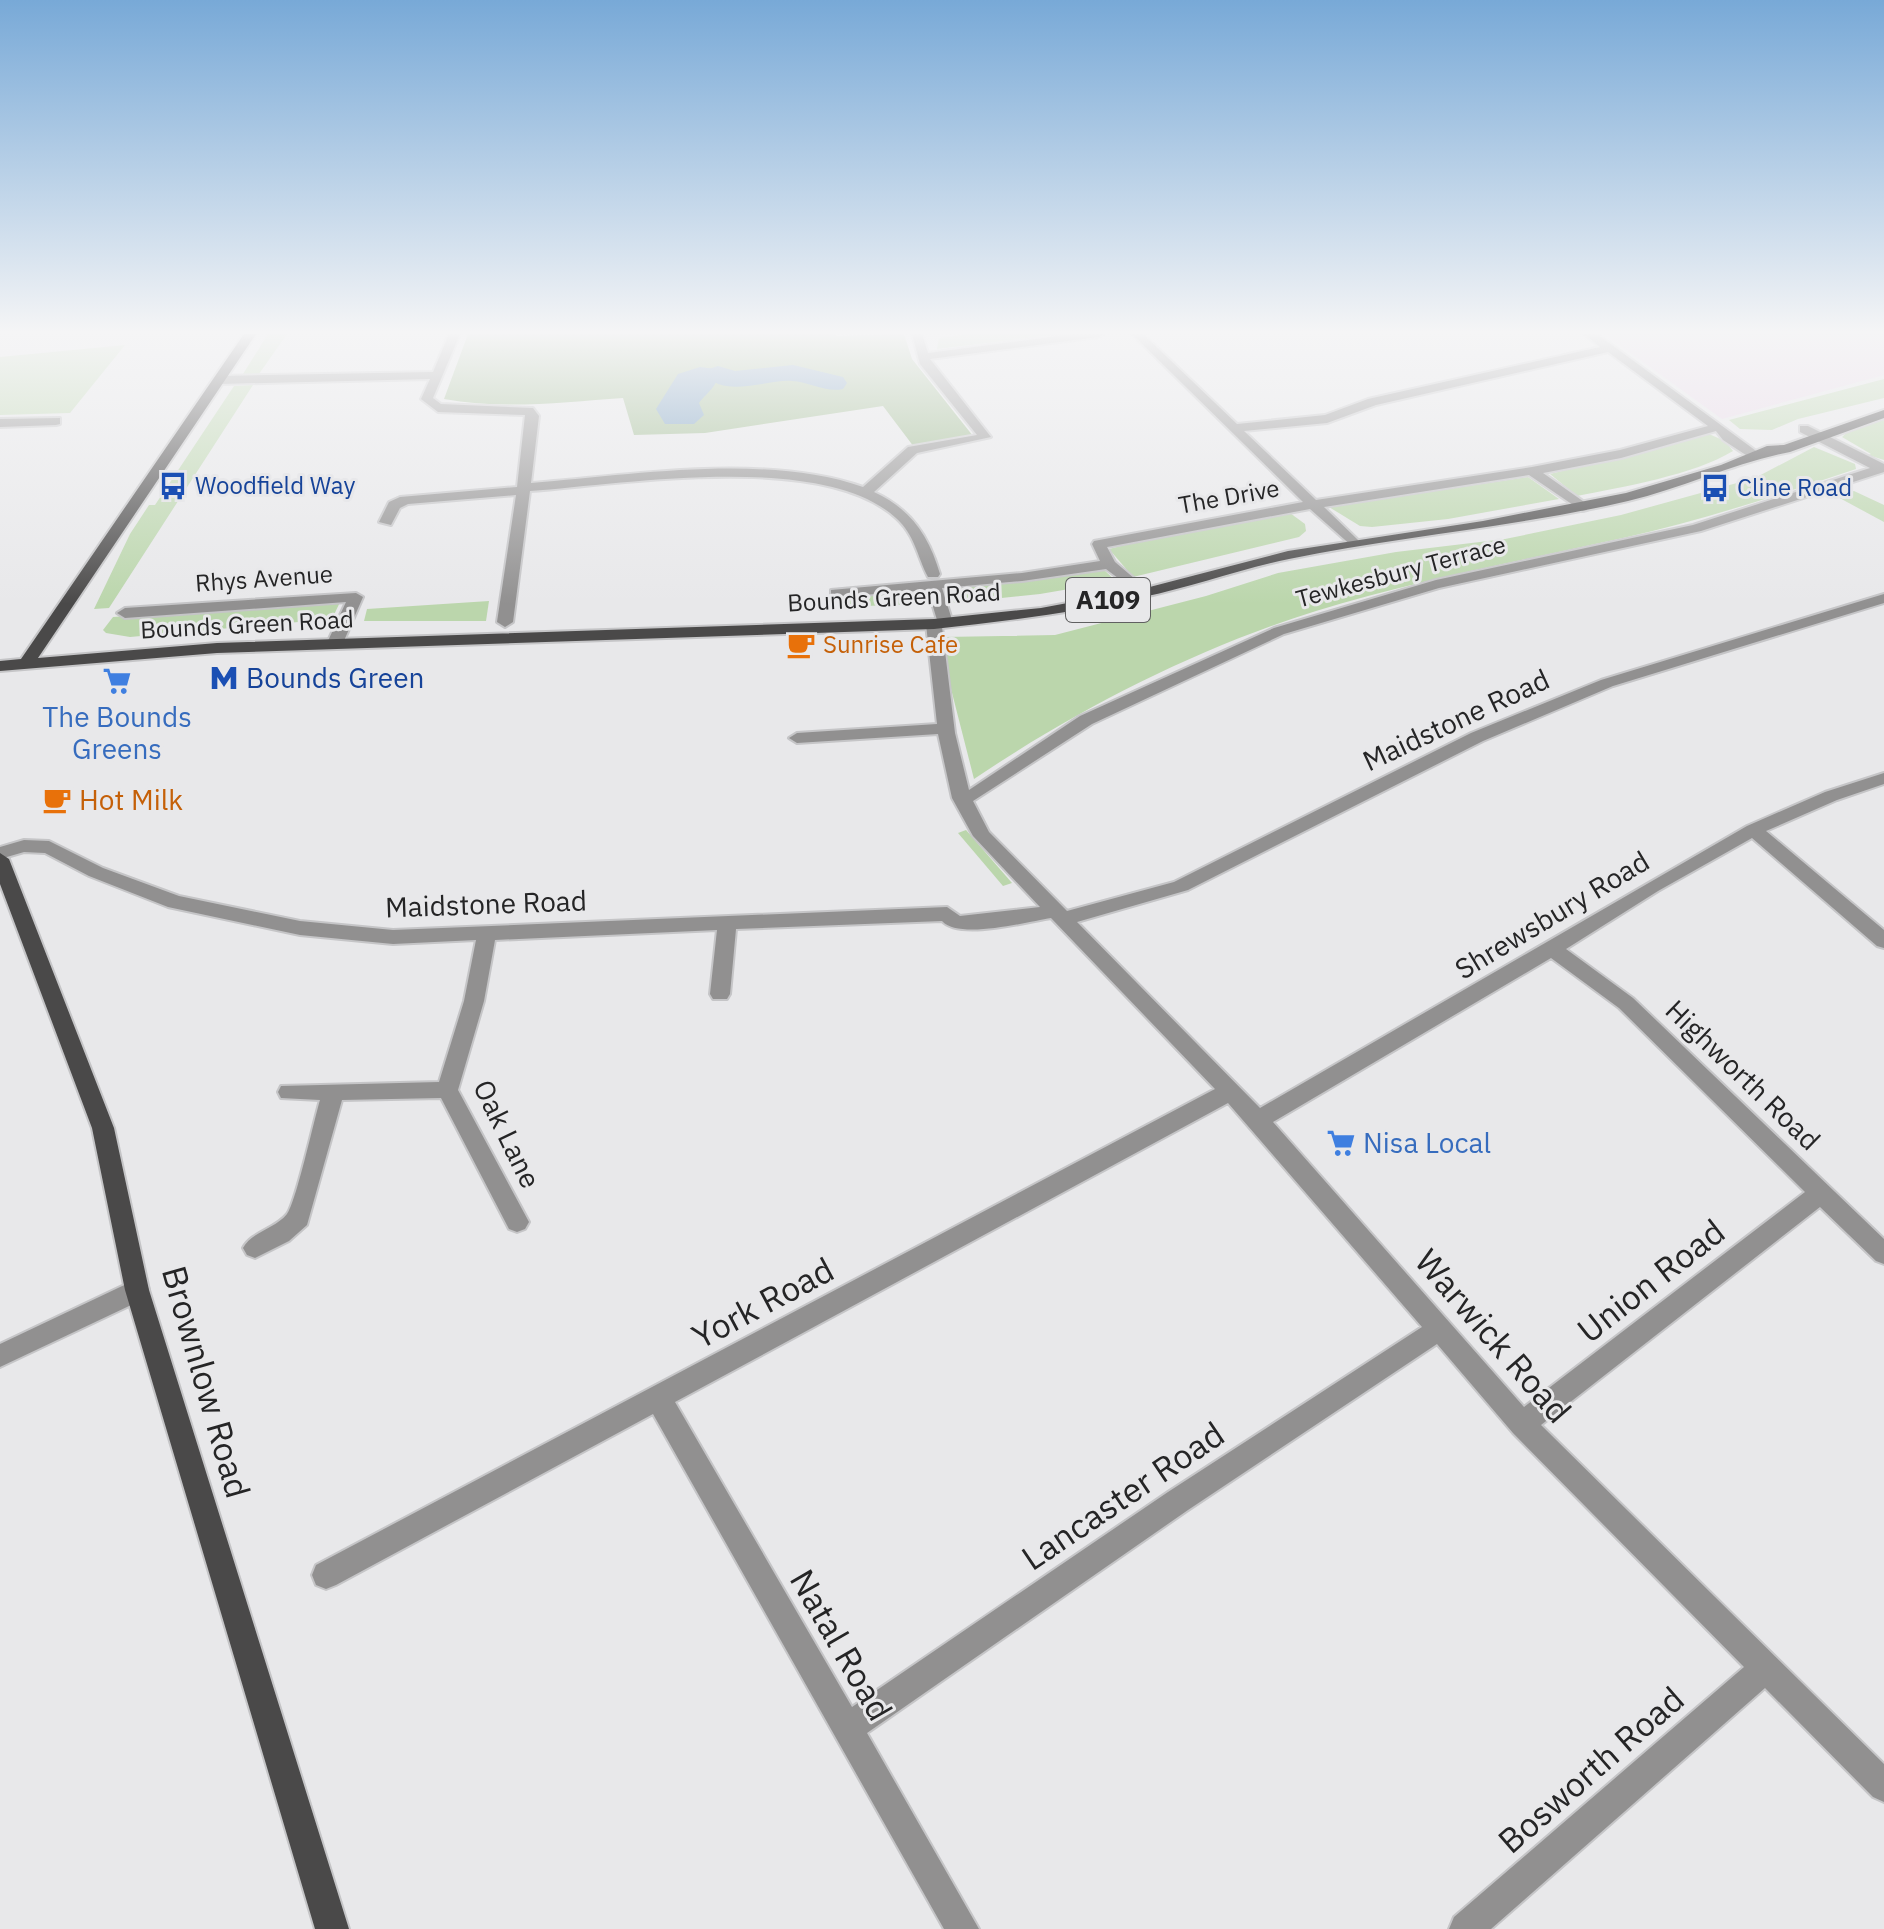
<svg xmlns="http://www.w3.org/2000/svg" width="1884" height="1929" viewBox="0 0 1884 1929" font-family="'IBM Plex Sans',sans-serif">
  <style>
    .industrial { fill: #ebd8e9 }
    .green { fill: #bbd6ac }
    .forest { fill: #9bb98b }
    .water { fill: #7099be }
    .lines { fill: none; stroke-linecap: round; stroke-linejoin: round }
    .river { fill: #7099be; fill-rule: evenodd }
    .minor-casing { stroke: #c5c5c7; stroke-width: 4 }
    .major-casing { stroke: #c5c5c7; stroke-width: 4 }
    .minor { fill: #919090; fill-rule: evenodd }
    .major { fill: #4a4949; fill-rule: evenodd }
    .labels { text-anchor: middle; stroke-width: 6; stroke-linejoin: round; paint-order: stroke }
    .far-transit-label { font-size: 24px; fill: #164399; stroke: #e8e8ea; text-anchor: start }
    .far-street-label { font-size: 24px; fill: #252526; stroke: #e8e8ea }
    .far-food-label { font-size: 24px; fill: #c56008; stroke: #e8e8ea; text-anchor: start }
    .shield { fill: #e8e8ea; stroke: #606061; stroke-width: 2 }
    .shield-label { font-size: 26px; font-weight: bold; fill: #252526 }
    .transit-label { font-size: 28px; fill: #164399; stroke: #e8e8ea; text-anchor: start }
    .shop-label { font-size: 28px; fill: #366cbe; stroke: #e8e8ea }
    .street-label { font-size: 28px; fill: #252526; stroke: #e8e8ea }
    .food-label { font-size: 28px; fill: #c56008; stroke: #e8e8ea; text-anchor: start }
    .near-street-label { font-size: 34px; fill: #252526; stroke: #e8e8ea }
  </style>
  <rect width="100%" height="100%" fill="#e8e8ea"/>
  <polygon class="industrial" points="1604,334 1884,334 1884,375 1722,419"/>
  <g class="green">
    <polygon points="268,334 287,334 259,374 243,374"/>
    <polygon points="969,334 1062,334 937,349 939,338"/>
    <polygon points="125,345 70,413 0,415 0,357"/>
    <polygon points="1884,379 1884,398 1798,419 1772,430 1740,429 1729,420"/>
    <polygon points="253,385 109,608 94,609 130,534 149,505 155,505 234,386"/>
    <polygon points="1884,420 1884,460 1868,455 1871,454 1842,437 1852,428"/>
    <path d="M1709 434 1725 441 1733 451C1694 475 1622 487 1577 496L1550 474Z"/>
    <path d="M1814 447 1855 464 1856 469C1779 495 1703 520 1623 538 1520 561 1417 580 1316 611 1195 649 1078 709 974 779L949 681 943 637 1055 635 1206 596 1278 573 1396 552 1505 539 1621 515 1755 478Z"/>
    <polygon points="1528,477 1559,499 1448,519 1372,527 1360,526 1329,507"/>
    <polygon points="1854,491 1884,505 1884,522 1834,495"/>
    <polygon points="1290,513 1305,524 1306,531 1299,537 1133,577 1109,549 1157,537"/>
    <polygon points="1103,569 1116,581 1040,594 954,603 950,588"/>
    <polygon points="919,590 922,604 836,607 836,596"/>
    <polygon points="341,600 332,619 130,637 106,633 103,630 113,617"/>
    <polygon points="489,601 486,621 364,621 367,609"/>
    <polygon points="966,830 1012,883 1003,886 958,833"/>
  </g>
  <path class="forest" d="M468 334H835L837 336 904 334 912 359 973 436 914 447 883 406 705 433 634 435 623 398C565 402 502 410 444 399Z"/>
  <path class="water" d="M700 367 716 369C722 384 707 392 699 403L704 415 694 424H665L656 409 678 374Z"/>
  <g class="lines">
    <path class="river" d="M793 365 843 377 847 383 843 389C826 393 810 382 792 381 768 379 723 399 705 374L709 369 718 366 735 371Z"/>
    <defs>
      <g id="minor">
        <path d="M449 334H460L433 398 441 404 533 408 539 416 531 483C633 475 766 453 863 487L908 447 977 435 920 364 912 334H922L928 353 1074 334H1104L1098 337 930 359 991 437 917 453 874 492C911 509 929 536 940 574L938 577H928C917 556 915 535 896 518 823 451 625 484 530 491L513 622 505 627 497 622 516 495 408 504 400 508 391 525 379 522 389 502 400 497 517 487 525 415 438 412 421 399 430 379 219 384 213 380 219 376 433 372Z"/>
        <path d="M1132 334H1143L1237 424 1325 415 1368 399 1600 347 1584 334H1597L1763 456 1752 459 1723 440 1716 431 1621 458 1543 473 1587 504V510L1582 511 1529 475 1324 507 1358 540 1360 543 1353 547 1310 509 1107 547 1115 562 1148 590 1150 593 1143 597 1106 569 1022 581 942 588 953 623 942 627 955 733 969 790 1080 716 1274 628 1436 580 1693 525 1870 468 1800 432V426H1808L1884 464V472L1701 531 1439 588 1284 634 1092 724 973 801 989 832 1067 911 1174 882 1471 733 1601 680 1884 594V603L1613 686 1483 741 1188 890 1077 922 1260 1108 1747 826 1825 792 1884 773V784L1837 800 1766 831 1884 930V948L1877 946 1752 838 1658 891 1566 949 1633 998 1884 1239V1264L1876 1261 1820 1207 1541 1425 1884 1764V1802L1873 1797 1765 1688 1491 1929H1449L1454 1917 1744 1667 1513 1433 1437 1344 1188 1510 867 1733 979 1929H944L653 1414 336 1585 326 1589 316 1585 312 1575 316 1565 1215 1089 1051 918C1026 922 959 940 942 921L736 929 730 994 727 999H713L710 994 717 930 495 940 484 1001 458 1090 529 1222 525 1229 517 1232 509 1229 441 1098 342 1100 307 1225 289 1241 255 1258 247 1255 243 1248C251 1232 275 1229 287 1214 296 1203 314 1120 320 1100L281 1098 278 1092 281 1086 439 1082 464 1001 476 940 393 944 300 935 168 907 89 876 45 853 24 852 0 859V847L24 840 49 841 103 868 179 896 300 921 393 930 947 907 960 916 1040 907 973 836 952 798 938 734 797 743 789 738 797 733 937 724 926 624 937 620 928 590 836 597 831 596V590L1022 573 1100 561 1092 544 1094 541 1303 502ZM1608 352 1708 426 1620 450 1532 467 1316 500 1244 431 1327 423 1376 405ZM1551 958 1619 1008 1805 1192 1524 1407 1273 1122ZM1228 1103 1422 1327 1168 1492 852 1707 675 1402Z"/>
        <polygon points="60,418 60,424 56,425 0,427 0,419"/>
        <polygon points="356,593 363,597 343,643 335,648 327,643 346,602 125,618 117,613 125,608"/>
        <polygon points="137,1279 146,1282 149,1290 146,1298 0,1367 0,1344"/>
      </g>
      <g id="major">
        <path d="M244 334H256L38 658 217 643 934 619 1041 608 1142 589 1288 551 1483 521 1626 493 1721 465 1767 446 1784 445 1884 410V418L1790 452C1737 462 1683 488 1628 501 1516 527 1401 536 1289 559 1240 569 1192 587 1143 597 1074 613 1004 621 934 629L217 653 0 671V661L21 659Z"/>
        <polygon points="0,853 9,859 114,1128 149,1290 349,1929 315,1929 125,1290 92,1128 0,884"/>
      </g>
    </defs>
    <use href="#minor" class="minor-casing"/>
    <use href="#major" class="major-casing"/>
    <use href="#minor" class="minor"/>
    <use href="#major" class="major"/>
  </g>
  <linearGradient id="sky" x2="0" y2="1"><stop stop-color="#78a9d7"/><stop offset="0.55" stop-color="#f5f5f6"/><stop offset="1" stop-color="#f5f5f6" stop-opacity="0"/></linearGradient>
  <rect width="1884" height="604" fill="url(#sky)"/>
  <defs>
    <symbol id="bus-bare" viewBox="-9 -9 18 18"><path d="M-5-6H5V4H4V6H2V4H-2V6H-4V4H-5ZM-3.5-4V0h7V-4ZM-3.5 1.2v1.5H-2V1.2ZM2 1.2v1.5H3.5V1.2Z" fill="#1a4fb4" stroke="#e8e8ea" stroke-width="2.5" paint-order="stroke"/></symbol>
    <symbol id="cafe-bare" viewBox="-9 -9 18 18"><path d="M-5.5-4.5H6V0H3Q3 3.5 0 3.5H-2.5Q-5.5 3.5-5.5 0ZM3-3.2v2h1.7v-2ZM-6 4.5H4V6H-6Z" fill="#e8710a" stroke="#e8e8ea" stroke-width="2.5" paint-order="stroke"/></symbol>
    <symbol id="metro-bare" viewBox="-9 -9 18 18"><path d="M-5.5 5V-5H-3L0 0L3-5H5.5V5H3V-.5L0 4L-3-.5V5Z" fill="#1a4fb4" stroke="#e8e8ea" stroke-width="2.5" paint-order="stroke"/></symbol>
    <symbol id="supermarket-bare" viewBox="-9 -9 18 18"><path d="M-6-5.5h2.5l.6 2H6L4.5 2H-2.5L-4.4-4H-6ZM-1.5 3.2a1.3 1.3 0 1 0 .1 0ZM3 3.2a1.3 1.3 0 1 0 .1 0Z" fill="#3f7fe0" stroke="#e8e8ea" stroke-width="2.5" paint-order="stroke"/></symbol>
  </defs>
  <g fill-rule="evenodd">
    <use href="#bus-bare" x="153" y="466" width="40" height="40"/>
    <use href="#bus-bare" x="1695" y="468" width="40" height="40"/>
    <use href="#cafe-bare" x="781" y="625" width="40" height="40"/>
    <use href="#metro-bare" x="204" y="658" width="40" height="40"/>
    <use href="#supermarket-bare" x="97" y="661" width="40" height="40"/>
    <use href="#cafe-bare" x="37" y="780" width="40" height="40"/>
    <use href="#supermarket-bare" x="1321" y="1123" width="40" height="40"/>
  </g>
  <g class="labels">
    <g class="far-transit-label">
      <text x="195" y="494">Woodfield Way</text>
      <text x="1737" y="496">Cline Road</text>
    </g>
    <g class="far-street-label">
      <text transform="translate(1229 497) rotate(-10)" y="8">The Drive</text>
      <text transform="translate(1401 572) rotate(-15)" y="8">Tewkesbury Terrace</text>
      <text transform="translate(264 579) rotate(-4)" y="8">Rhys Avenue</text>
      <text transform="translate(894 598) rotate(-3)" y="8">Bounds Green Road</text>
      <text transform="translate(247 625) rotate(-3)" y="8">Bounds Green Road</text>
    </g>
    <g class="far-food-label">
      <text x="823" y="653">Sunrise Cafe</text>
    </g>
    <rect class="shield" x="1066" y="578" width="84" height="44" rx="6"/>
    <g class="shield-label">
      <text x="1108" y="609">A109</text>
    </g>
    <g class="transit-label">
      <text x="246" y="688">Bounds Green</text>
    </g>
    <g class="shop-label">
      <text x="117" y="727">The Bounds<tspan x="117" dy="32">Greens</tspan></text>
      <text x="1363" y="1153" text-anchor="start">Nisa Local</text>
    </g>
    <g class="street-label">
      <text transform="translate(1456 720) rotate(-25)" y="10">Maidstone Road</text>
      <text transform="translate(486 904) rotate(-2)" y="10">Maidstone Road</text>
      <text transform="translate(1552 915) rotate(-31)" y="10">Shrewsbury Road</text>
      <text transform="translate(1743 1075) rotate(44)" y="10">Highworth Road</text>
      <text transform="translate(507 1134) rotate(64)" y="10">Oak Lane</text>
    </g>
    <g class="food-label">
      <text x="79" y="810">Hot Milk</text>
    </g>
    <g class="near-street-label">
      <text transform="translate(1651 1281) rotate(-38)" y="12">Union Road</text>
      <text transform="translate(763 1303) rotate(-28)" y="12">York Road</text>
      <text transform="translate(1493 1336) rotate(49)" y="12">Warwick Road</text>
      <text transform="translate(206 1382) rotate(74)" y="12">Brownlow Road</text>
      <text transform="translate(1123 1496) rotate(-34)" y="12">Lancaster Road</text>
      <text transform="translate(841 1645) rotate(60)" y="12">Natal Road</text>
      <text transform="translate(1591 1770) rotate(-41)" y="12">Bosworth Road</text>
    </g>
  </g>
</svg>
